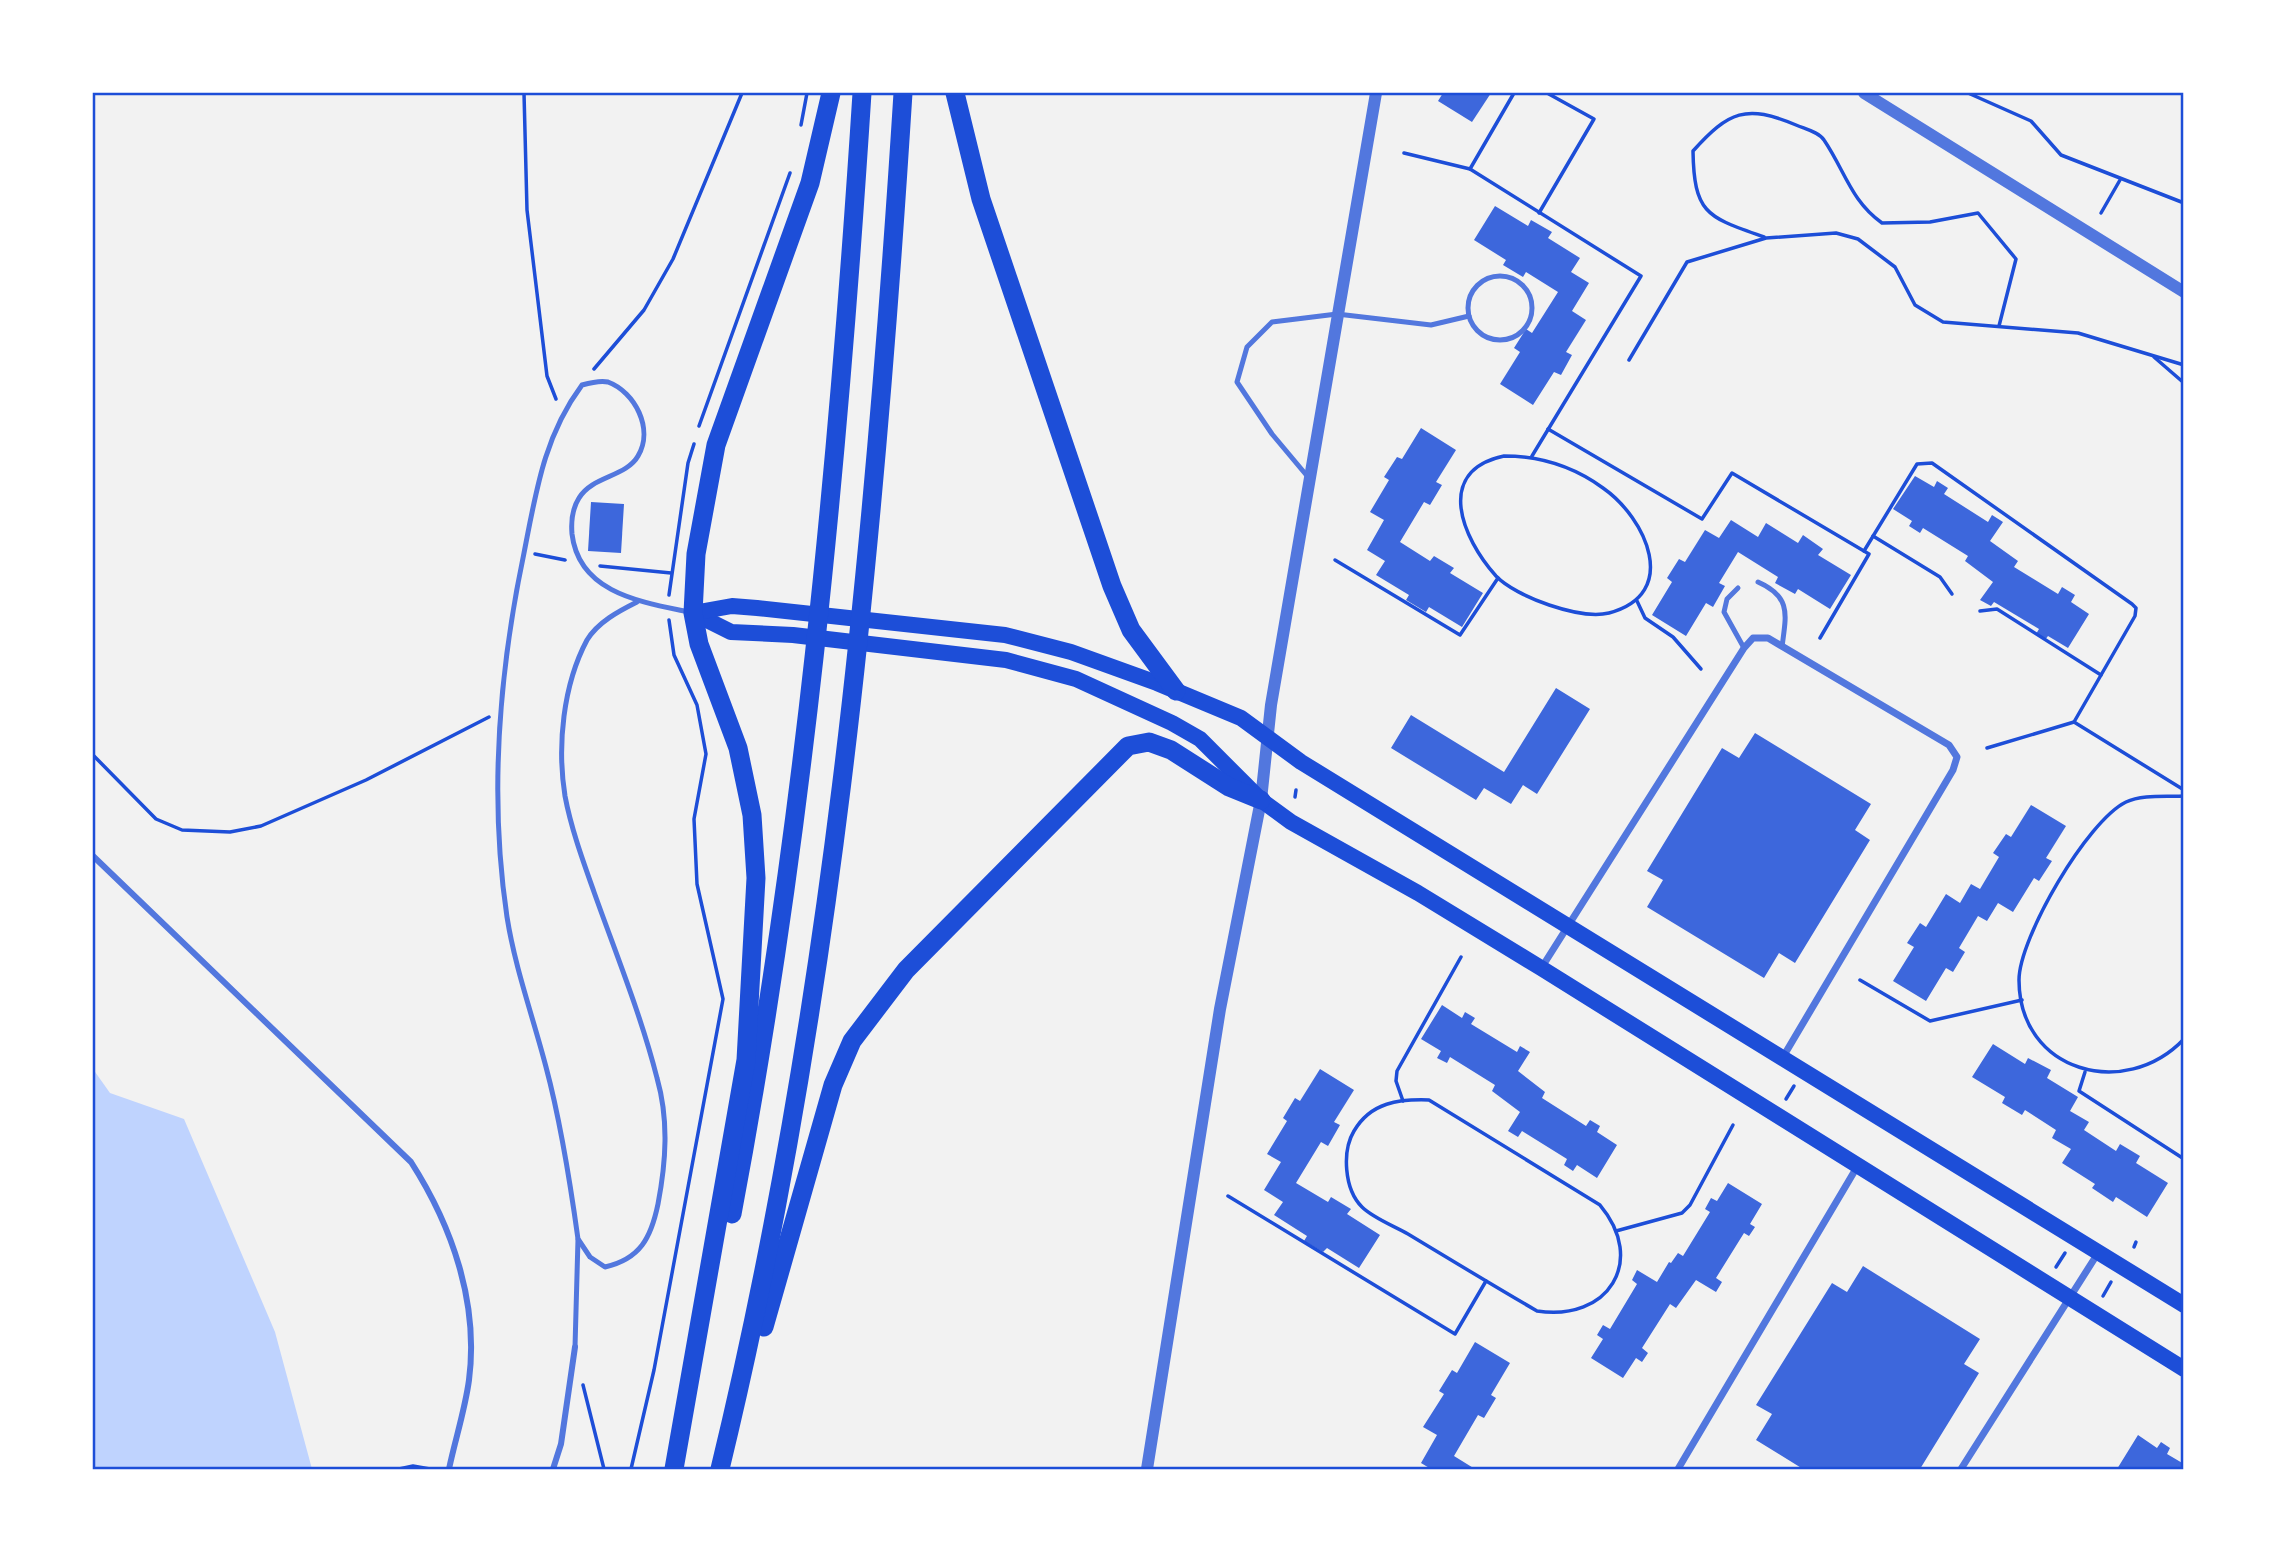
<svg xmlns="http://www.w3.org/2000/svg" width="2277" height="1562" viewBox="0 0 2277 1562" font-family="'Noto Sans',sans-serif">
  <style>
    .water { fill: #bfd3fe }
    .building { fill: #3d67dc }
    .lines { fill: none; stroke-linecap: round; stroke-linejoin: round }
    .path { stroke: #1d4ed8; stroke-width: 3.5 }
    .service { stroke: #5277de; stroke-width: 5 }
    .pedestrian { stroke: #5277de; stroke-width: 6 }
    .minor { stroke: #5277de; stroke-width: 7 }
    .tertiary { stroke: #5277de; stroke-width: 12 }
    .primary { stroke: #1d4ed8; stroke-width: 16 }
    .motorway { stroke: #1d4ed8; stroke-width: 19 }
    .neatline { fill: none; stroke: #1d4ed8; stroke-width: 2.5 }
  </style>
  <rect width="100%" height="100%" fill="#f2f2f2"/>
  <polygon class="water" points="93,1069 110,1093 184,1119 275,1332 312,1469 93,1469"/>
  <g class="building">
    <polygon points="1443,93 1491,93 1472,122 1438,101"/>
    <polygon points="1495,206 1528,226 1531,220 1552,232 1548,238 1580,258 1571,272 1589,283 1572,311 1586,320 1566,352 1572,355 1561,375 1554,372 1533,405 1500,384 1520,352 1514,348 1526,329 1532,333 1558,292 1526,272 1523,277 1503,265 1506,260 1474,240"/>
    <polygon points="1421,428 1456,450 1436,482 1442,485 1430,505 1424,502 1400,542 1430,561 1434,556 1454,568 1450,573 1483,593 1462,627 1429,607 1426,612 1406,600 1409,595 1376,575 1385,561 1367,550 1384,520 1370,512 1389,480 1384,477 1397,457 1402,459"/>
    <polygon points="1915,476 1934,487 1937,481 1948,488 1944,494 1988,522 1992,515 2003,522 1990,541 2018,561 2014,567 2058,594 2062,587 2075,595 2071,602 2089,614 2068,648 2048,636 2045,640 2036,634 2039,629 1994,602 1991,606 1980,600 1993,582 1965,561 1968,556 1923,528 1920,533 1909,526 1912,521 1893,509"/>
    <polygon points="591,502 624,504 621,553 588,551"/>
    <polygon points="1731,520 1758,537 1766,523 1798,543 1803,535 1823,549 1818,555 1851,575 1830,609 1798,589 1795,594 1775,583 1778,577 1738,552 1719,583 1725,586 1713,607 1706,603 1686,636 1652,615 1672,582 1667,578 1679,559 1685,562 1705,530 1719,538"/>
    <polygon points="1556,688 1590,709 1537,794 1523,785 1511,804 1484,788 1476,800 1391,748 1411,715 1504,772"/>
    <polygon points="1755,733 1871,804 1855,830 1870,840 1795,963 1779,953 1764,978 1647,907 1663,880 1647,871 1722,748 1739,758"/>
    <polygon points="2031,805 2066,826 2046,858 2052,861 2039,881 2034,878 2013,912 1998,903 1987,921 1978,916 1959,948 1965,952 1953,972 1946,968 1926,1001 1893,981 1914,947 1907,943 1920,923 1926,927 1946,894 1960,903 1971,884 1980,889 1999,857 1993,853 2006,834 2011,837"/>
    <polygon points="1442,1005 1462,1018 1465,1012 1475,1018 1471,1024 1517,1052 1520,1046 1530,1052 1518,1071 1545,1092 1542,1098 1586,1126 1590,1120 1600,1126 1597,1132 1617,1145 1597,1178 1577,1165 1573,1171 1564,1165 1567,1159 1522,1131 1518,1137 1508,1131 1520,1112 1492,1091 1495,1085 1450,1057 1447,1063 1437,1058 1441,1051 1421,1039"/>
    <polygon points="1993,1044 2025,1064 2028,1058 2051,1070 2047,1078 2078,1097 2070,1111 2089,1122 2084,1130 2116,1151 2120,1144 2140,1156 2136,1163 2168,1183 2147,1217 2116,1197 2113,1202 2092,1188 2095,1184 2062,1163 2071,1149 2052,1138 2056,1130 2025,1110 2022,1115 2002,1103 2005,1097 1972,1077"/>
    <polygon points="1320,1069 1354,1090 1334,1122 1340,1125 1328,1146 1321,1142 1296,1183 1328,1202 1331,1197 1351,1209 1347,1214 1380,1235 1359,1268 1327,1248 1323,1252 1304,1241 1307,1236 1274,1215 1283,1202 1264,1190 1281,1162 1267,1154 1287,1121 1283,1118 1295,1098 1300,1101"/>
    <polygon points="1728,1183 1762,1204 1750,1224 1755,1227 1749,1236 1744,1233 1716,1278 1722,1282 1716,1292 1696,1280 1676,1308 1670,1304 1642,1348 1648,1353 1642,1362 1636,1358 1623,1378 1591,1358 1603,1339 1597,1335 1603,1325 1610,1329 1637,1284 1632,1280 1637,1270 1657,1282 1669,1262 1671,1263 1678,1253 1683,1256 1710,1212 1705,1209 1711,1198 1717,1201"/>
    <polygon points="1863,1266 1980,1339 1964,1364 1979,1373 1920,1469 1803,1469 1756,1440 1772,1414 1756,1405 1832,1283 1847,1292"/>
    <polygon points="1475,1342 1510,1363 1491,1395 1496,1398 1484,1418 1478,1415 1454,1456 1475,1469 1431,1469 1421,1463 1437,1435 1423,1427 1444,1394 1439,1391 1452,1370 1457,1373"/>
    <polygon points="2138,1435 2157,1448 2161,1442 2170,1448 2167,1454 2184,1464 2184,1469 2117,1469"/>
  </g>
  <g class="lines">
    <g class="path">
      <polyline points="524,93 527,210 547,376 556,399"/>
      <polyline points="1968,93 2031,121 2061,155 2184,203"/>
      <polyline points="801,125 807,93"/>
      <polyline points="1404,153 1470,169 1641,276 1532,456"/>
      <polyline points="1470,169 1514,93"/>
      <polyline points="1539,213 1594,119 1547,93"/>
      <polyline points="2101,213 2120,180"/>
      <path d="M1764 237C1708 217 1694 215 1693 151 1729 111 1746 104 1796 125 1805 129 1819 132 1824 140 1845 171 1851 201 1882 223L1930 222 1978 213 2016 259 1999 326"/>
      <polyline points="2154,357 2184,383"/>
      <polyline points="1629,360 1687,262 1766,238 1836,233 1858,239 1895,267 1915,305 1943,322 2078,333 2184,365"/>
      <polyline points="594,369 644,310 673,259 742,93"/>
      <polyline points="699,426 790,173"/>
      <polyline points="1548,429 1702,519 1732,473 1869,554 1820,638"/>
      <path d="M1504 456C1539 456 1574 467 1603 488 1646 518 1681 594 1609 613 1580 620 1516 597 1496 576 1462 538 1434 471 1504 456Z"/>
      <polyline points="1873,536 1940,577 1952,594"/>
      <polyline points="1864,551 1917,464 1932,463 2132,604 2136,608 2135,616 2074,722"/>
      <polyline points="535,554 565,560"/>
      <polyline points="1335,560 1460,635 1498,578"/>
      <polyline points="600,566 671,573"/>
      <polyline points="669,595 688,463 694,444"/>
      <polyline points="1637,601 1645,618 1673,637 1701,669"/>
      <polyline points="1980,611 1997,609 2101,675"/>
      <polyline points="1987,748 2074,722 2184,790"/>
      <polyline points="93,755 156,819 182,830 230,832 261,826 366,780 489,717"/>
      <path d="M2184 796C2167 797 2142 794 2126 802 2087 821 2019 938 2019 980 2019 1072 2125 1101 2184 1039"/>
      <polyline points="1295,797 1296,790"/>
      <polyline points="1860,980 1930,1021 2022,1000"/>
      <polyline points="2085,1072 2079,1091 2184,1159"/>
      <polyline points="1786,1099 1794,1086"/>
      <path d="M1429 1100 1600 1205C1647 1261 1608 1322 1537 1311 1494 1286 1451 1260 1408 1234 1394 1226 1373 1218 1362 1207 1344 1189 1342 1151 1354 1131 1371 1102 1399 1099 1429 1100Z"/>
      <polyline points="1403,1101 1396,1081 1397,1071 1461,957"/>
      <polyline points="1228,1196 1455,1334 1486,1281"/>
      <polyline points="1616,1231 1682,1213 1690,1205 1733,1125"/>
      <polyline points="2134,1247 2136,1242"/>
      <polyline points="2056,1267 2065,1253"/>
      <polyline points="2103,1296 2111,1282"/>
      <polyline points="583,1385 604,1469"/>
      <polyline points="399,1469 413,1466 430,1469"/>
      <polyline points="631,1469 654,1370 723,999 697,884 694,819 706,754 697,705 674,655 669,620"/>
    </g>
    <g class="service">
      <circle cx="1500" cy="308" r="32"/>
      <polyline points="1308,477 1272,434 1237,382 1247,347 1272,322 1337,314 1431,325 1469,316"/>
      <path d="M1758 582C1792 597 1786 615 1782 647"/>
      <polyline points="1738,588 1727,599 1724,612 1744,648"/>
      <path d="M637 602C619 611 598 622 587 640 563 685 557 746 565 796 571 828 583 861 594 892 616 954 641 1015 657 1078 669 1120 666 1162 658 1204 651 1238 640 1259 605 1267L590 1257 578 1239C570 1181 561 1123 546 1067 533 1017 515 968 507 917 489 797 499 672 524 553 536 492 544 436 582 385 589 383 600 380 608 382 635 392 654 429 638 456 626 477 592 476 579 498 572 509 571 522 572 534 579 593 641 602 689 612"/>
      <polyline points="575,1347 578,1239"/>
    </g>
    <g class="pedestrian">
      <path d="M93 856 411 1162C452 1226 479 1303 469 1380 465 1410 455 1440 449 1469"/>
      <polyline points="553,1469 561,1444 575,1347"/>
    </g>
    <g class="minor">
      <polyline points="1542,967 1744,648 1753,638 1768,638 1949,745 1957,757 1953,770 1783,1057"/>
      <polyline points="1678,1469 1857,1167"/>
      <polyline points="1961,1469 2098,1253"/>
    </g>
    <g class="tertiary">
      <polyline points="1864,93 2184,292"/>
      <polyline points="1147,1469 1220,1009 1261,800 1271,705 1376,93"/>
    </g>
    <g class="primary">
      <polyline points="693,613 731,632 793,635 1006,660 1076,679 1172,723 1200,739 1261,800 1291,822 1418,893 1541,968 2184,1369"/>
      <polyline points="693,613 732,606 757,608 1005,635 1071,652 1157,683 1241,718 1301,762 2184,1305"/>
    </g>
    <g class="motorway">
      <polyline points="955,93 981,199 1112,586 1131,630 1176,691"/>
      <path d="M732 1214C802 844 838 468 862 93"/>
      <polyline points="764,1327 833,1085 852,1041 906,970 1128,746 1149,742 1171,750 1229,787 1261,800"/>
      <polyline points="674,1469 746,1060 756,878 752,815 738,748 699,644 693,613 696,554 716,445 810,183 831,93"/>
      <path d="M720 1469C829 1020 874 554 903 93"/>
    </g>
  </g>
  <rect width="2277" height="1562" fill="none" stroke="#ffffff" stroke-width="189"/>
  <rect x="94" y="94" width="2088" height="1374" class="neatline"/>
</svg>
